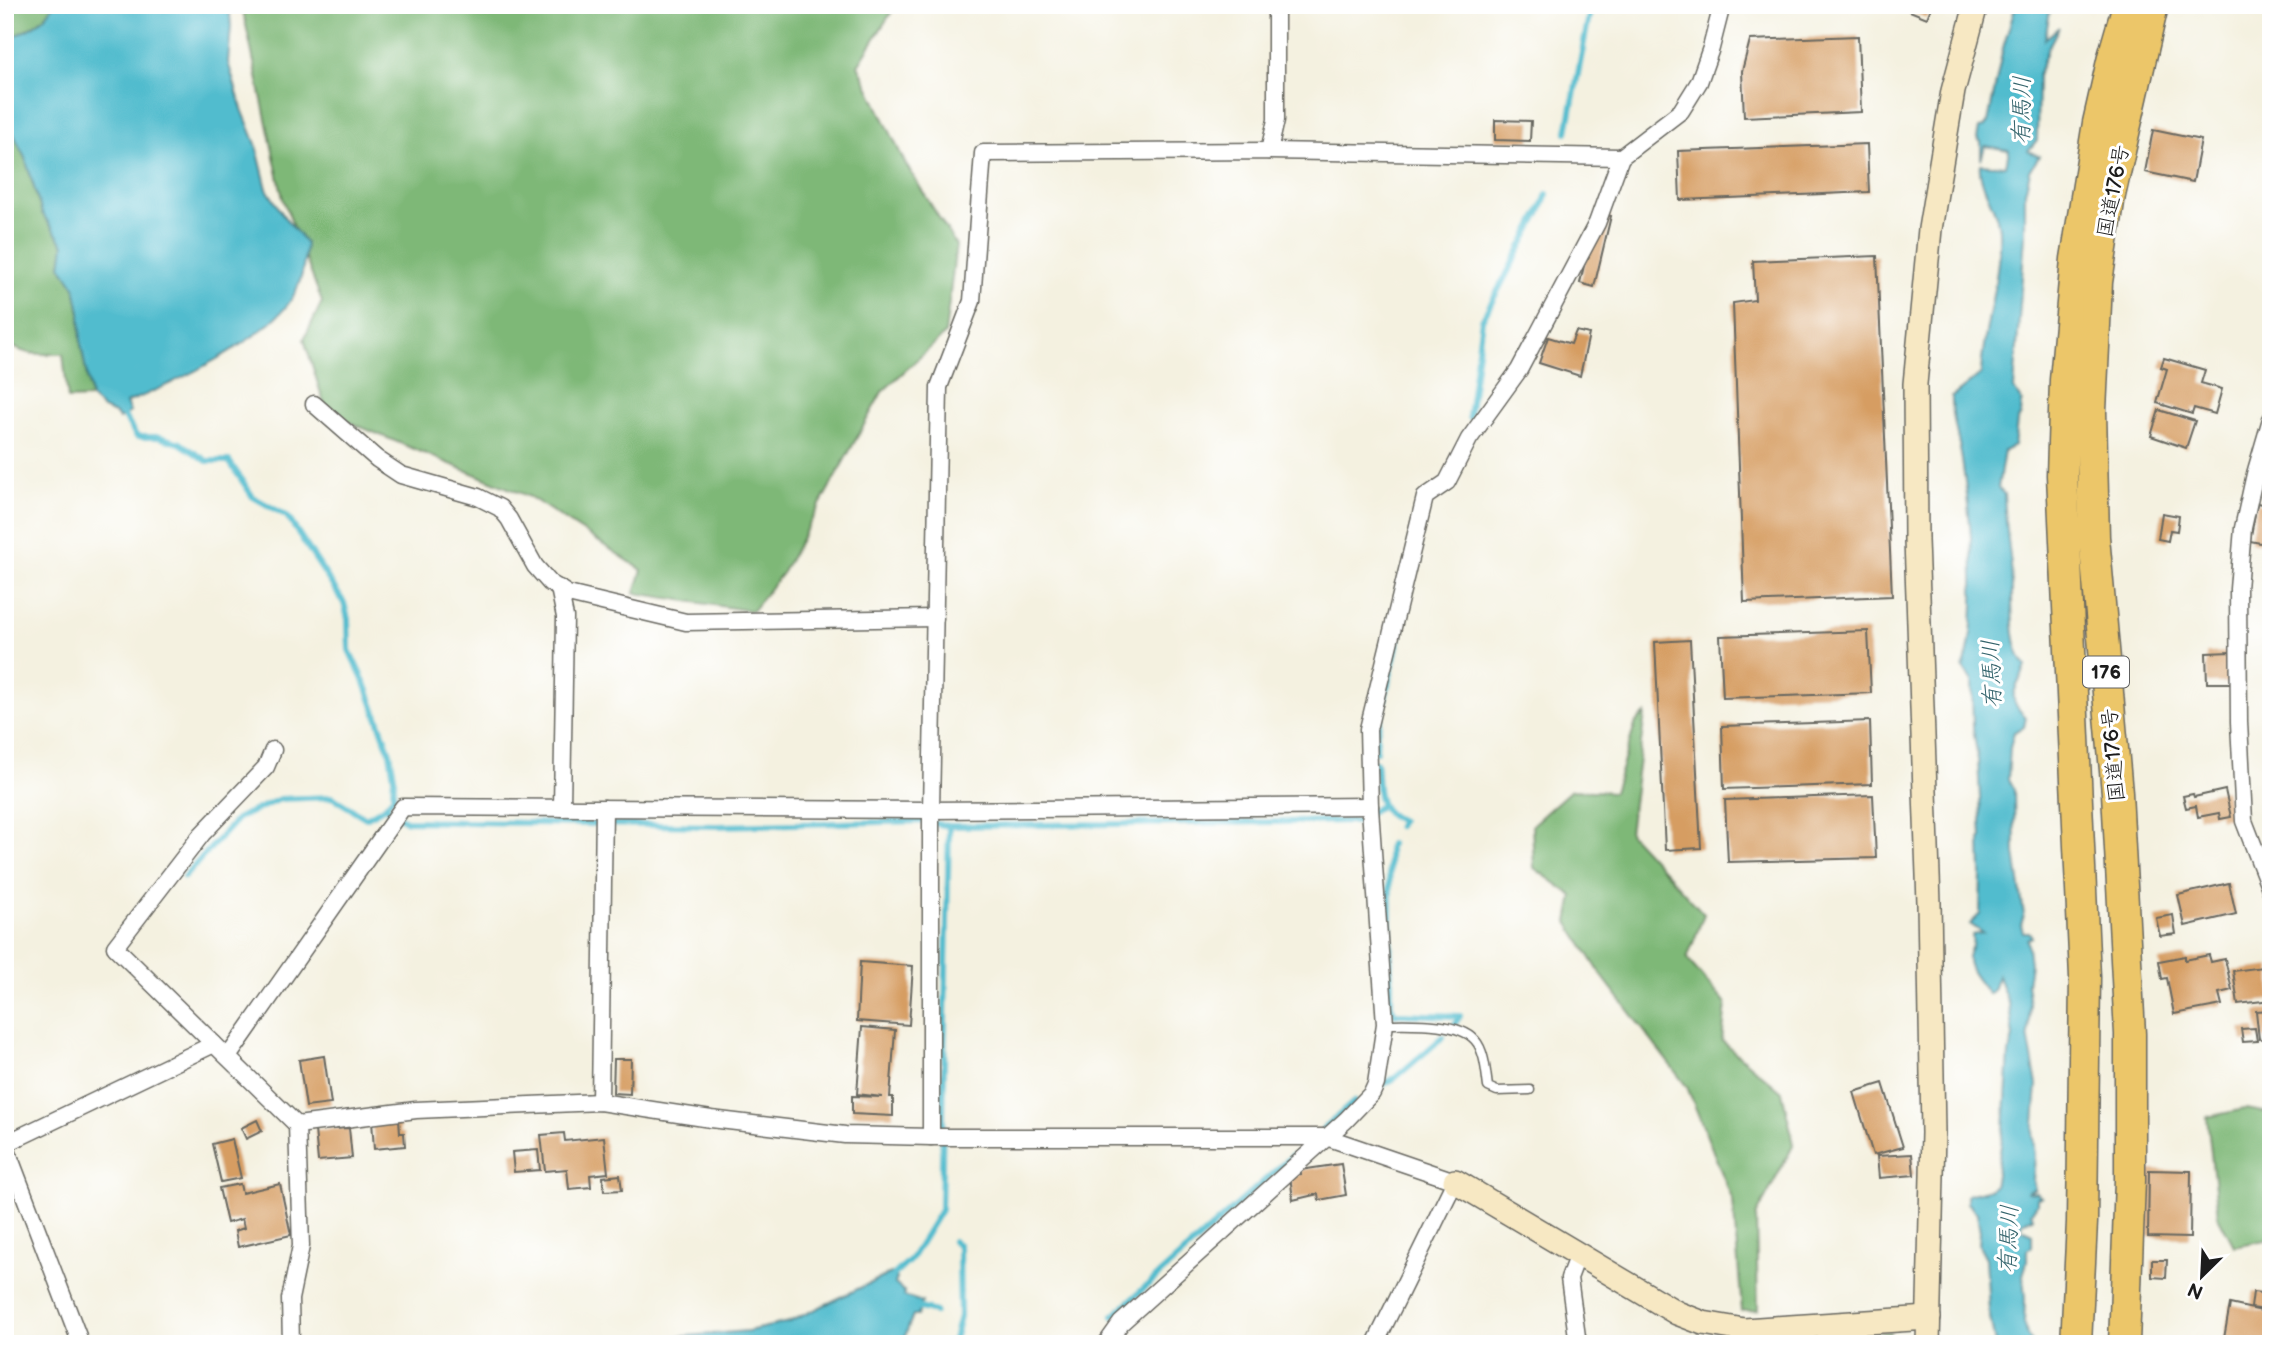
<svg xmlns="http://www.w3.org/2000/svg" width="2276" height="1349" viewBox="0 0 2276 1349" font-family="'Balsamiq Sans','Klee One',sans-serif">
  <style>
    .forest { fill: #7eb877; stroke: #4d6a4a; stroke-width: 2 }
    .water { fill: #51bcce; stroke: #366c75; stroke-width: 2 }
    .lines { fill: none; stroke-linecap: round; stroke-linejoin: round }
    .stream { stroke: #51bcce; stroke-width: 6 }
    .building { fill: #d69d62 }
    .lane-casing { stroke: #686761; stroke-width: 11 }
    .street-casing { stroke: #686761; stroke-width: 19 }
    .secondary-casing { stroke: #686761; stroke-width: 26 }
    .highway-casing { stroke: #686761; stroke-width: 33 }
    .lane { stroke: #fff; stroke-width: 8 }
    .street { stroke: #fff; stroke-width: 16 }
    .secondary { stroke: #f7e8c3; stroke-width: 23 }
    .highway { stroke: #ecc669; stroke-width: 30 }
    .labels { text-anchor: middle; stroke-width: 6; stroke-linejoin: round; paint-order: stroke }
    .shield { fill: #fff; stroke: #606060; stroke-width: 2 }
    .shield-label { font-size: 19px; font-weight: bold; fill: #1c1c1c }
    .street-label { font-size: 21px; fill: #1c1c1c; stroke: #fff }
    .water-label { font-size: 23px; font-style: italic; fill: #34646c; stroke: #fff }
  </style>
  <rect width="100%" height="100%" fill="#fff"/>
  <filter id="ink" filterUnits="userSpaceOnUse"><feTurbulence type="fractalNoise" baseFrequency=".0143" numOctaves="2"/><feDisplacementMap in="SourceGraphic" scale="14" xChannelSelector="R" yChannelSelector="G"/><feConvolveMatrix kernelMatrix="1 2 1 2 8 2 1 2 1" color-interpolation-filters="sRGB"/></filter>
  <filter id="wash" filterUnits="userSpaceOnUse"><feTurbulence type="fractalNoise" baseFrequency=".00686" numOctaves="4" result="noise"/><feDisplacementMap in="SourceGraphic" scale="28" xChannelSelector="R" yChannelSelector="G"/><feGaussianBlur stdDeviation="1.57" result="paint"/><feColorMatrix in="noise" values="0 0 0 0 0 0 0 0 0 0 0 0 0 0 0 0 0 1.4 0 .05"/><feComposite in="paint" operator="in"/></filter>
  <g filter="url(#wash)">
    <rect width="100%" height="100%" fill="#f4f1e0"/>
    <g class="forest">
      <path d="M5 5H53C46 23 21 33 5 40Z"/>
      <polygon points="246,5 896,5 858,65 905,163 956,245 945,334 882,392 783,572 752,611 635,593 642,570 530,497 327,413 304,339 322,302 283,199 243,11"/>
      <path d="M5 120 9 124 25 158 42 213 64 245 61 266 75 287 80 312 81 344 91 398 68 399 63 354C42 354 21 357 5 340Z"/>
      <polygon points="1645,714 1629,833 1704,914 1687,959 1726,1004 1722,1041 1782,1092 1794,1144 1756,1216 1758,1310 1742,1311 1733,1201 1687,1087 1602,976 1568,922 1573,896 1534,868 1532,825 1571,790 1614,792 1636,722"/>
      <polygon points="2245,1109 2271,1113 2271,1239 2234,1246 2218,1216 2207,1117"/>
      <polygon points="1890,1332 1888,1344 1831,1344 1835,1337"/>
    </g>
    <g class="water">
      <path d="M53 5H229L231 26 228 62 242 109 256 144 267 189 285 218 306 243C304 264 303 281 291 300 265 340 171 385 126 403L130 412 119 419 117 415 103 409 91 398 81 344 80 312 75 287 61 266 64 245 42 213 25 158 9 124 5 120V40C22 33 46 23 53 5Z"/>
      <path d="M2016 5H2051L2045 39 2059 27 2048 48 2038 76 2037 140 2028 151 2039 156 2030 171 2025 192V235L2014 389 2022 402 2021 415 2017 421 2014 446 2004 451 1998 488 2004 494C2005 518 2008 541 2011 565 2014 593 2007 644 2026 666 2019 687 2002 696 2026 717L2024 727 2014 732 2010 748 2008 779 2014 790 2015 853 2024 915 2021 925 2023 932H2029L2032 937 2027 939 2030 964 2027 984 2030 1004 2028 1035 2037 1085 2033 1137 2035 1157 2033 1180 2035 1189 2027 1192 2036 1193 2041 1197 2037 1198V1204L2031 1213 2033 1218 2022 1222 2021 1229 2032 1234V1247L2027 1250V1262L2023 1275 2025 1299 2024 1323 2027 1335 2033 1344H1995L1989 1312 1986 1258 1979 1245 1980 1232 1977 1213 1967 1203V1195L1990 1189 1994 1186 2004 1128 2009 1054 2013 1037 2009 1006 1998 976 1993 990 1988 994C1981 983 1967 971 1968 957 1970 946 1974 949 1972 935L1983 933 1970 924 1980 914 1981 873 1980 839 1982 837 1978 760 1973 728 1972 681 1963 668C1982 622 1970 511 1962 460 1959 439 1951 418 1952 397L1981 374C1983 326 2001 280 1999 232 1999 209 1977 184 1980 164L2006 166 2009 150 1985 146 1981 160V142L1977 139 1979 128 1984 127 1988 122 2003 48Z"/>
      <polygon points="891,1273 897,1278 895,1284 905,1292 904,1296 922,1302 918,1315 913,1315 902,1344 646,1344 662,1338 748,1331 789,1322"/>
    </g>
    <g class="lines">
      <g class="stream">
        <polyline points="1567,132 1591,5"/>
        <polyline points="124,416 137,437 159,437 180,443 207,461 229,461 253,497 287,516 344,603 348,619 349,650 367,688 390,753 394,777 393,797 385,807"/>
        <polyline points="1469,417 1482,320 1540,212 1547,194"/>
        <polyline points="1376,751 1377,732 1401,628"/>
        <path d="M1376 762C1379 788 1373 809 1401 821L1398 826"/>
        <polyline points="1390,844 1389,847 1391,1005 1395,1014 1460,1016 1455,1023"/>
        <polyline points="184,877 238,818 280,799 332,797 366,818 385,807 406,821 717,826 921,821 949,826"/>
        <polyline points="1378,1087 1395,1078 1443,1037"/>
        <polyline points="1323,1129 1354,1102"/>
        <polyline points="894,1275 911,1259 941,1210 949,826 1358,821 1382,805"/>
        <polyline points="920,1308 935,1312"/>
        <polyline points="1113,1316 1292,1156"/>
        <polyline points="953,1344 960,1316 959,1245 953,1241"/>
      </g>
    </g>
    <g id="blocks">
      <g class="building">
        <polygon points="1895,5 1932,5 1927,18"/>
        <polygon points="1858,36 1861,112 1744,117 1742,71 1750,40"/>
        <polygon points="1495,120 1531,121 1530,141 1495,140"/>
        <polygon points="2153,130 2201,140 2193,182 2145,172"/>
        <polygon points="1867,144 1869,192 1680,200 1678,151"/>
        <polygon points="1607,215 1611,216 1594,287 1580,283 1586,257"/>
        <polygon points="1877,256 1892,596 1744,602 1733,303 1755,300 1753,261"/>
        <polygon points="1576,331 1589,334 1580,376 1539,363 1548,337 1571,344"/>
        <polygon points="2164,358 2205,370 2201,383 2222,389 2215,414 2194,408 2192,414 2157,403 2167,369 2161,367"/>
        <polygon points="2159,410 2195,421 2186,448 2151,436"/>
        <polygon points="2257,503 2271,506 2271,545 2250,541"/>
        <polygon points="2162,513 2179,516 2177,531 2170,530 2168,541 2158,539"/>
        <polygon points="1868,631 1871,693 1723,698 1720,636"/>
        <polygon points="1690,640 1701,848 1665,850 1655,642"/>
        <polygon points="2231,652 2232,683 2207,683 2206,653"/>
        <polygon points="1870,721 1872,784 1724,789 1722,726"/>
        <polygon points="2225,790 2231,817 2220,819 2219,813 2198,817 2196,806 2186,808 2183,796 2193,794 2194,797"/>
        <polygon points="1873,795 1876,858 1728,862 1725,800"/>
        <polygon points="2229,883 2236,914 2185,926 2178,895"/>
        <polygon points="2173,915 2176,934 2160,936 2156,918"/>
        <polygon points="2209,955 2211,962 2225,959 2232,990 2219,993 2222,1005 2174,1014 2167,978 2162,979 2159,961 2185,956 2185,960"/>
        <polygon points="860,962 913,966 909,1025 857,1021"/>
        <polygon points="2271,966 2271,1000 2238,1004 2233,971"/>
        <polygon points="2271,1010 2271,1038 2259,1039 2256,1011"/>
        <polygon points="862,1027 895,1030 890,1097 893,1097 893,1116 852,1114 852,1096 882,1097 857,1094"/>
        <polygon points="2255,1028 2257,1041 2243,1042 2241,1029"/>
        <polygon points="324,1056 331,1104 306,1107 299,1060"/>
        <polygon points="614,1059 631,1059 630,1094 613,1093"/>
        <polygon points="1883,1083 1903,1147 1873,1155 1854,1092"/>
        <polygon points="399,1119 400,1133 404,1133 405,1146 374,1149 372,1121"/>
        <polygon points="257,1120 262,1131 246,1139 241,1128"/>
        <polygon points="349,1128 352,1158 318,1161 315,1130"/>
        <polygon points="564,1133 565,1141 604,1137 608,1173 590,1175 591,1187 569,1189 567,1169 545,1171 541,1135"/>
        <polygon points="232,1139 241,1178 221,1182 212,1144"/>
        <polygon points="538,1150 540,1170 514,1172 512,1152"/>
        <polygon points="1912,1154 1914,1175 1879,1178 1877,1156"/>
        <polygon points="1341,1164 1346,1195 1319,1200 1318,1194 1293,1200 1290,1175 1301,1174 1300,1170"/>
        <polygon points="2149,1170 2191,1171 2190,1238 2148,1237"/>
        <polygon points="620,1175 622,1190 604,1191 603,1177"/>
        <polygon points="240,1184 242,1193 280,1184 291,1235 238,1247 235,1231 244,1228 242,1219 227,1223 219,1188"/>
        <polygon points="2152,1260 2167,1260 2166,1278 2152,1277"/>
        <polygon points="2253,1292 2269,1294 2267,1310 2251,1308"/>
        <polygon points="2230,1304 2271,1313 2271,1344 2223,1344"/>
      </g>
    </g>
  </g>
  <g filter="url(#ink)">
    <use href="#blocks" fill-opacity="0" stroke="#686761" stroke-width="2"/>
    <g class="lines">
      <defs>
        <path id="lane" d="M1385 1024C1409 1024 1458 1021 1475 1040 1485 1051 1486 1073 1488 1087L1497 1091 1530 1090"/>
        <g id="street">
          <polyline points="1269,151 1276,120 1276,5"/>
          <polyline points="314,404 377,459 401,475 478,497 500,508 509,519 535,566 550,583 568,594 686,622 935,618"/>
          <polyline points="2271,419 2255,474 2243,528 2238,589 2239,722 2244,821 2271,891"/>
          <polyline points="559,588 565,617 562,808"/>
          <polyline points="214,1044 115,947 202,834 266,767 273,750"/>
          <polyline points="228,1057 403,807 931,810 1370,806"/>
          <polyline points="600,1102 604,808"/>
          <polyline points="297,1125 416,1110 600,1102 711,1119 845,1135 931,1137 1326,1137 1455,1181 1375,1344"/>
          <polyline points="931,1137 931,810 939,387 972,301 983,153 1269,151 1621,157"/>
          <polyline points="5,1144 214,1044 297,1125 301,1246 290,1299 291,1344"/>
          <polyline points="5,1145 81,1344"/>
          <polyline points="1578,1254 1569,1278 1578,1344"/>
          <polyline points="1106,1344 1121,1323 1346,1120 1372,1093 1376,1084 1385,1024 1370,808 1368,729 1425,497 1447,482 1469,439 1519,370 1597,223 1621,157 1681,111 1699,82 1711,48 1722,5"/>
        </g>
        <g id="secondary">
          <polyline points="1455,1181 1677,1313 1703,1323 1744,1330 1929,1318"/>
          <polyline points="1928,1344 1933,1133 1929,903 1916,540 1915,384 1930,229 1953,91 1976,5"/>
        </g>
        <g id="highway">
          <polyline points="2076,1344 2082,1222 2085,977 2062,475 2065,380 2076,259 2098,123 2113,57 2128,5"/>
          <polyline points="2124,1344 2130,1180 2130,1034 2117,793 2094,537 2091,411 2097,282 2110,195 2153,5"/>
        </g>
      </defs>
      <use href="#lane" class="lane-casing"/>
      <use href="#street" class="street-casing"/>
      <use href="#secondary" class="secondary-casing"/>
      <use href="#highway" class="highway-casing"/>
      <use href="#lane" class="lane"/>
      <use href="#street" class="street"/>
      <use href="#secondary" class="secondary"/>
      <use href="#highway" class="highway"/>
    </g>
  </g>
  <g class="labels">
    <rect class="shield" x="2083" y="656.5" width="46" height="31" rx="5"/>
    <g class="shield-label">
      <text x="2106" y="679">176</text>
    </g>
    <g class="street-label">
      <text transform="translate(2113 191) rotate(-79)" y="7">国道176号</text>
      <text transform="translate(2113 755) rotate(-95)" y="7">国道176号</text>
    </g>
    <g class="water-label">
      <text transform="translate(2021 110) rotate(-89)" y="8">有馬川</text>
      <text transform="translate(1991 674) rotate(-92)" y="8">有馬川</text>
      <text transform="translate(2008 1239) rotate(-88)" y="8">有馬川</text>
    </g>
  </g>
  <rect width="2276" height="1349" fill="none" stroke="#fff" stroke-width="28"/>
  <g transform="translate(2202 1276) rotate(204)" stroke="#ffffff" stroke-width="5" paint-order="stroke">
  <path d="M0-5L12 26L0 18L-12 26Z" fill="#1c1c1c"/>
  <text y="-10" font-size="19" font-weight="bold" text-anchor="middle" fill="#1c1c1c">N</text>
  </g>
</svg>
